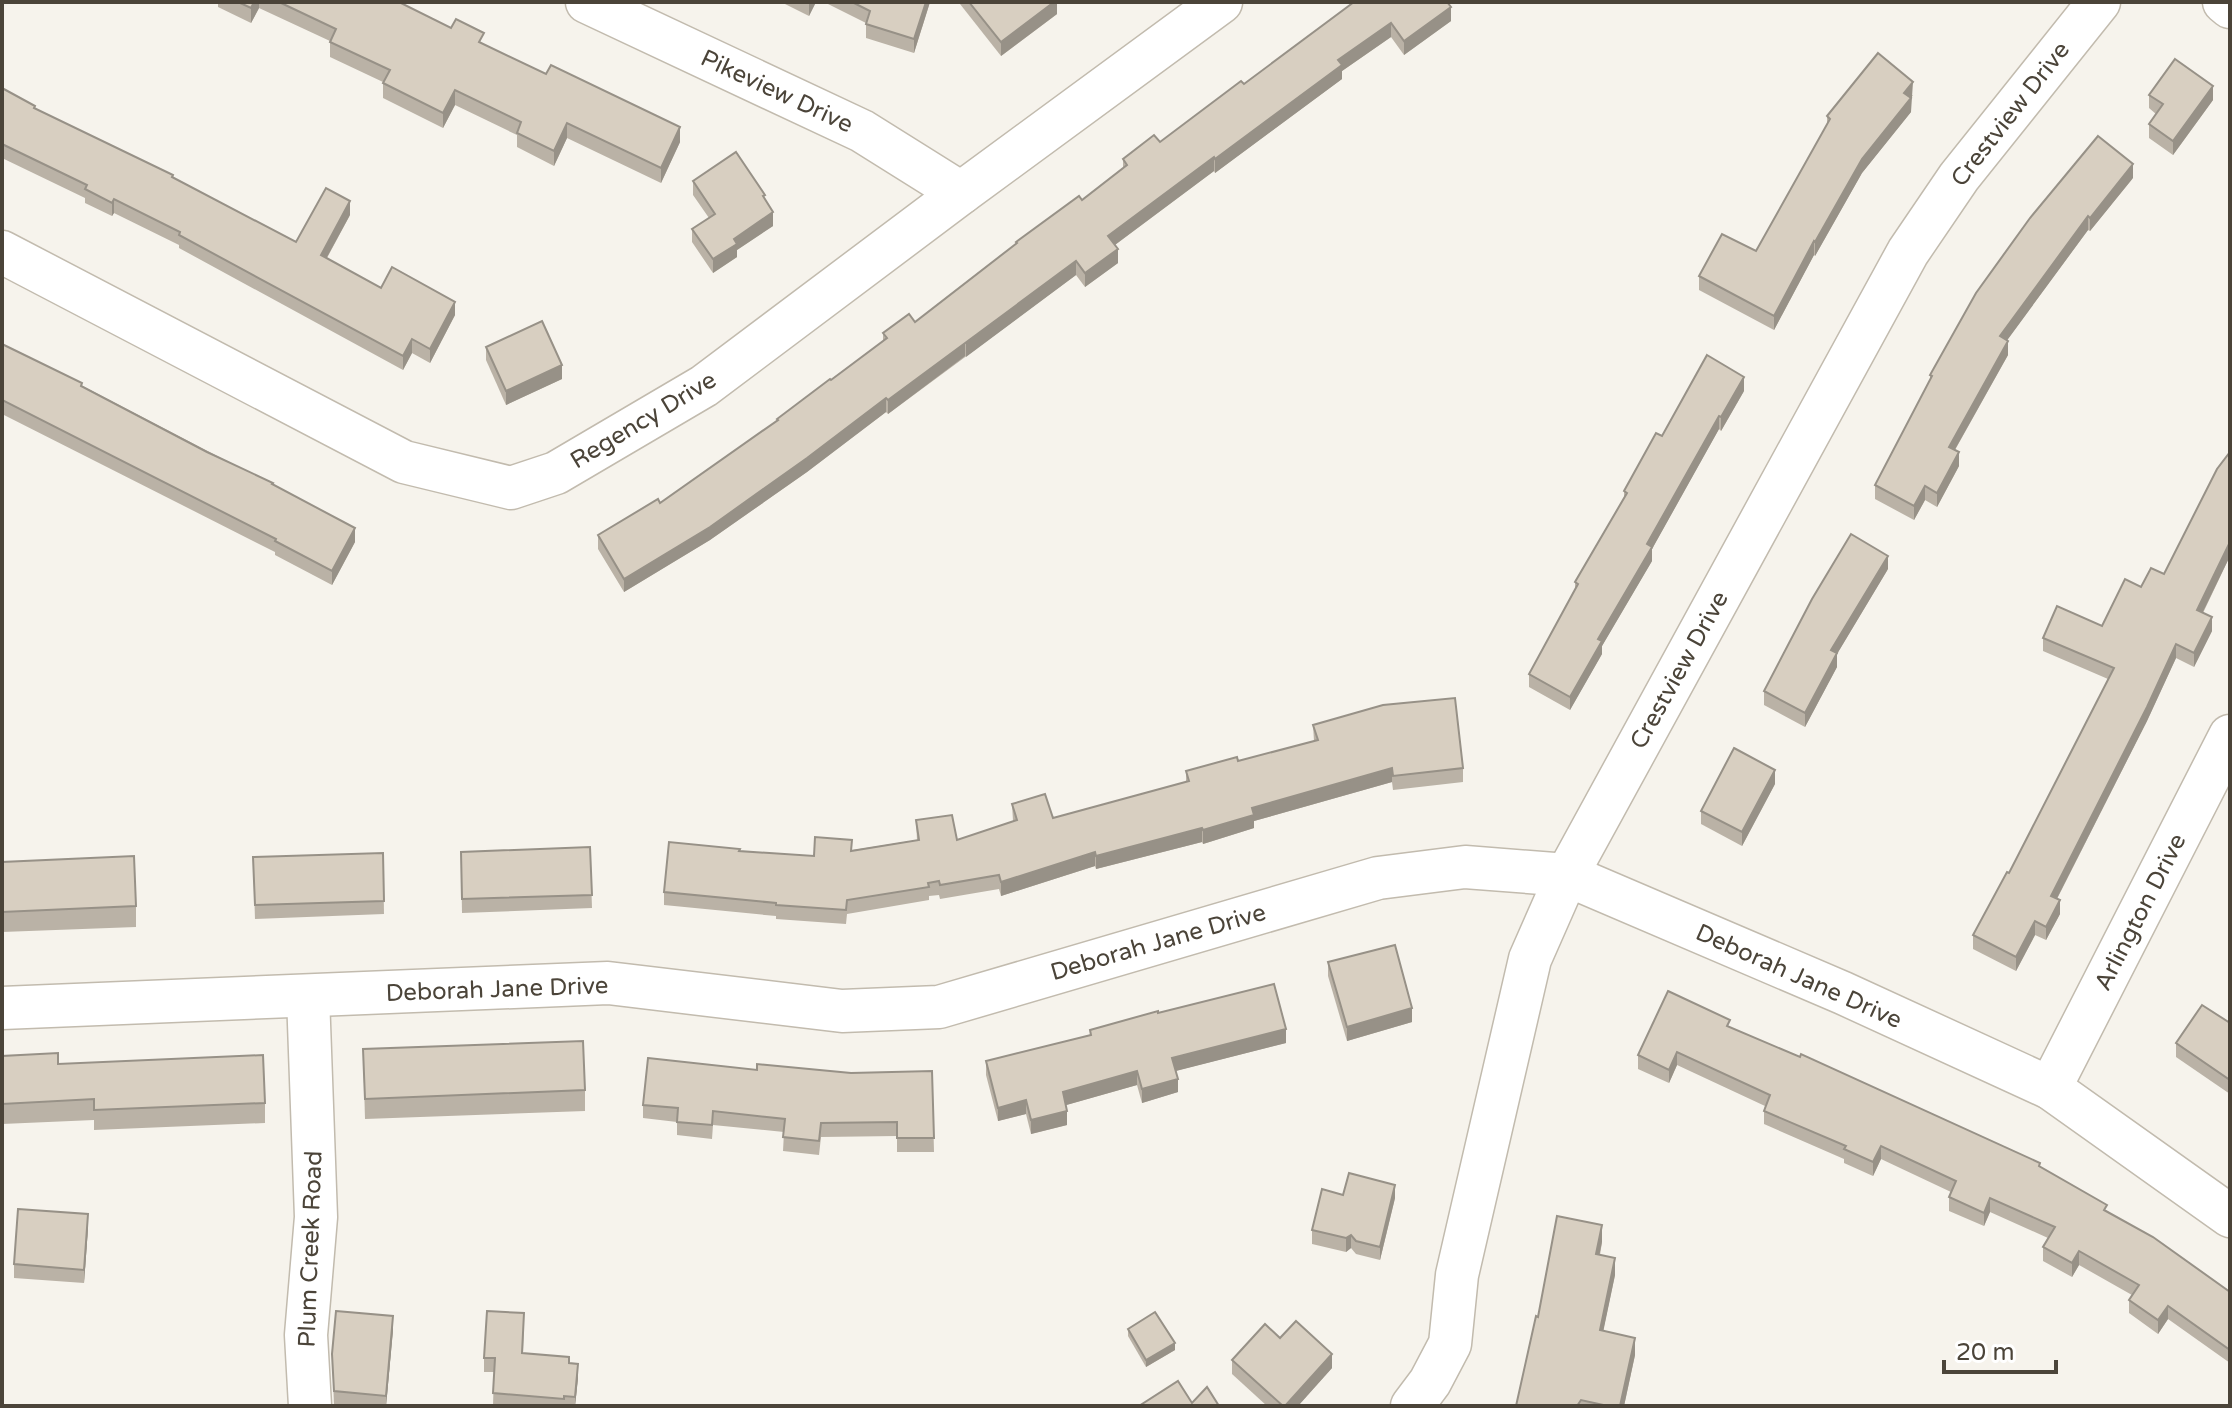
<svg xmlns="http://www.w3.org/2000/svg" width="2232" height="1408" viewBox="0 0 2232 1408" font-family="'Varela Round',sans-serif">
  <style>
    .lines { fill: none; stroke-linecap: round; stroke-linejoin: round }
    .street-casing { stroke: #c2bbae; stroke-width: 45 }
    .street { stroke: #fff; stroke-width: 42 }
    .wall { fill: #bab2a6 }
    .shaded-wall { fill: #979187 }
    .building { fill: #d8cfc1; stroke: #979187; stroke-width: 2 }
    .labels { text-anchor: middle; stroke-width: 6; stroke-linejoin: round; paint-order: stroke }
    .street-label { font-size: 24px; fill: #4b4439; stroke: #fff }
  </style>
  <rect width="100%" height="100%" fill="#f6f3ec"/>
  <g class="lines">
    <defs>
      <g id="street">
        <polyline points="587,2 862,131 961,193"/>
        <polyline points="2224,2 2230,7"/>
        <polyline points="2,252 404,462 511,488 556,473 704,386 961,193 1221,2"/>
        <polyline points="308,996 316,1217 306,1335 310,1406"/>
        <polyline points="2,1008 608,983 842,1011 939,1007 1378,878 1465,867 1567,875 1843,993 2050,1088 2230,1216"/>
        <polyline points="2050,1088 2230,736"/>
        <polyline points="1412,1406 1430,1382 1450,1344 1457,1275 1530,959 1567,875 1908,252 1959,177 2099,2"/>
      </g>
    </defs>
    <use href="#street" class="street-casing"/>
    <use href="#street" class="street"/>
  </g>
  <g class="wall">
    <polygon points="218,2 399,2 680,142 661,183 567,138 554,166 517,147 517,135 455,105 443,128 383,98 383,82 330,57 330,41 259,8 251,23 218,7"/>
    <polygon points="781,2 816,2 809,16"/>
    <polygon points="824,2 930,2 914,53 866,38 866,23"/>
    <polygon points="960,2 1057,2 1057,14 1001,56 960,4"/>
    <polygon points="1354,2 1450,6 1451,21 1404,55 1391,37 1342,71 1342,79 1215,173 1214,171 1115,245 1118,263 1085,287 1076,275 888,414 886,412 807,472 710,540 624,592 598,549 598,535 660,503 777,421 777,419 883,341 883,333 915,322 1016,244 1016,242 1082,200 1123,168 1123,159 1160,142 1244,84"/>
    <polygon points="2,88 35,109 173,178 296,242 350,215 327,258 381,288 455,315 430,363 412,353 403,370 179,248 179,245 114,213 112,216 85,203 85,198 2,158"/>
    <polygon points="1913,95 1911,98 1911,112 1862,173 1815,256 1814,255 1774,330 1699,290 1699,276 1756,251 1827,125 1827,116"/>
    <polygon points="2149,95 2213,100 2173,155 2149,138 2149,124 2156,114 2149,108"/>
    <polygon points="2133,178 2090,231 2088,230 2007,340 2008,355 1955,450 1959,466 1937,507 1925,500 1914,520 1875,499 1875,485 1930,380 1930,375 1976,293"/>
    <polygon points="693,181 765,199 773,226 737,250 737,257 713,273 692,242 692,229 709,218 693,195"/>
    <polygon points="2,344 273,485 355,542 332,585 275,555 275,552 2,414"/>
    <polygon points="486,347 562,379 506,405 486,360"/>
    <polygon points="1744,391 1721,431 1719,429 1652,549 1652,561 1602,646 1602,654 1570,710 1529,687 1529,674 1575,589 1575,582 1624,498 1624,491 1662,436"/>
    <polygon points="2230,452 2230,556 2203,613 2212,631 2194,667 2176,658 2147,721 2057,899 2060,914 2046,940 2035,935 2016,971 1973,949 1973,935 2009,873 2108,679 2043,651 2043,638 2102,626 2141,587 2164,574"/>
    <polygon points="1888,569 1837,654 1837,667 1805,727 1764,705 1764,691"/>
    <polygon points="1313,725 1463,768 1463,782 1393,790 1392,782 1254,821 1254,828 1203,844 1202,842 1096,869 1095,866 1001,896 999,889 940,899 939,895 929,896 929,900 847,914 846,924 776,919 776,916 664,905 664,892 739,851 814,856 917,840 916,820 957,840 1013,821 1012,804 1053,818 1186,782 1186,771 1238,761 1314,741"/>
    <polygon points="1775,784 1742,846 1701,824 1701,811"/>
    <polygon points="590,847 592,908 462,913 461,852"/>
    <polygon points="383,853 384,914 255,919 253,857"/>
    <polygon points="2,862 136,906 136,927 2,932"/>
    <polygon points="1328,962 1412,1022 1347,1041 1328,976"/>
    <polygon points="1158,1013 1286,1043 1175,1071 1178,1092 1142,1103 1137,1085 1066,1105 1067,1125 1031,1134 1026,1114 998,1121 986,1075 986,1061 1090,1036 1090,1030"/>
    <polygon points="2230,1023 2230,1094 2176,1057 2176,1043"/>
    <polygon points="1730,1028 2040,1167 2230,1292 2230,1363 2168,1319 2158,1334 2129,1313 2129,1300 2132,1295 2079,1265 2072,1277 2043,1261 2043,1247 2048,1238 1990,1212 1984,1226 1949,1211 1949,1197 1951,1192 1881,1159 1873,1176 1844,1163 1844,1159 1764,1124 1764,1111 1765,1106 1677,1065 1669,1083 1638,1069 1638,1055"/>
    <polygon points="363,1049 585,1090 585,1111 365,1119"/>
    <polygon points="2,1056 58,1064 265,1103 265,1123 94,1130 94,1120 2,1124"/>
    <polygon points="757,1070 851,1073 932,1071 934,1152 897,1152 897,1136 821,1137 819,1155 783,1151 784,1132 713,1125 712,1139 677,1135 677,1122 643,1118 643,1105"/>
    <polygon points="1343,1195 1395,1198 1380,1260 1356,1254 1351,1248 1346,1252 1312,1244 1312,1230"/>
    <polygon points="88,1228 84,1283 14,1278 14,1264"/>
    <polygon points="1602,1242 1600,1255 1615,1275 1603,1331 1635,1355 1624,1406 1516,1406 1538,1317"/>
    <polygon points="524,1326 523,1353 569,1363 578,1378 575,1406 493,1406 494,1372 484,1372 484,1358"/>
    <polygon points="1128,1329 1175,1350 1146,1367 1128,1336"/>
    <polygon points="393,1330 386,1406 334,1405 332,1354"/>
    <polygon points="1280,1338 1332,1368 1298,1406 1267,1406 1232,1374 1232,1360"/>
  </g>
  <g class="shaded-wall">
    <polygon points="254,2 259,2 259,8 251,23 251,8"/>
    <polygon points="809,2 816,2 809,16"/>
    <polygon points="926,2 930,2 914,53 914,39"/>
    <polygon points="1054,2 1057,2 1057,14 1001,56 1001,42"/>
    <polygon points="1451,7 1451,21 1404,55 1404,41"/>
    <polygon points="1391,23 1391,37 1342,71 1342,79 1215,173 1215,159 1338,60"/>
    <polygon points="1913,82 1911,112 1862,173 1815,256 1815,242 1862,159 1904,93"/>
    <polygon points="2213,86 2213,100 2173,155 2173,141"/>
    <polygon points="455,90 455,105 443,128 443,113"/>
    <polygon points="567,123 567,138 554,166 554,151"/>
    <polygon points="680,127 680,142 661,183 661,168"/>
    <polygon points="1214,157 1214,171 1108,250 1108,236"/>
    <polygon points="2133,164 2133,178 2090,231 2090,218"/>
    <polygon points="114,199 114,213 112,216 112,203"/>
    <polygon points="350,201 350,215 321,268 321,255"/>
    <polygon points="773,212 773,226 737,250 737,257 713,273 713,259 734,239"/>
    <polygon points="2088,216 2088,230 2000,350 2000,336"/>
    <polygon points="1814,241 1814,255 1774,330 1774,316"/>
    <polygon points="1118,249 1118,263 1085,287 1085,273"/>
    <polygon points="1076,261 1076,275 966,357 966,343"/>
    <polygon points="455,302 455,315 430,363 430,349"/>
    <polygon points="412,339 412,353 403,370 403,356"/>
    <polygon points="2008,341 2008,355 1949,460 1949,447"/>
    <polygon points="965,342 965,356 888,414 888,400"/>
    <polygon points="562,365 562,379 506,405 506,391"/>
    <polygon points="1744,377 1744,391 1721,431 1721,417"/>
    <polygon points="886,398 886,412 807,472 710,540 624,592 624,579"/>
    <polygon points="1719,416 1719,429 1652,549 1652,561 1602,646 1602,654 1570,710 1570,697 1598,639 1647,544"/>
    <polygon points="1959,452 1959,466 1937,507 1937,493"/>
    <polygon points="1925,486 1925,500 1914,520 1914,506"/>
    <polygon points="355,528 355,542 332,585 332,571"/>
    <polygon points="2230,542 2230,556 2197,624 2197,610"/>
    <polygon points="1888,556 1888,569 1837,654 1837,667 1805,727 1805,713 1831,650"/>
    <polygon points="2212,617 2212,631 2194,667 2194,653"/>
    <polygon points="2176,644 2176,658 2147,721 2051,910 2051,896"/>
    <polygon points="1392,768 1392,782 1254,821 1254,828 1203,844 1203,830 1252,808"/>
    <polygon points="1775,770 1775,784 1742,846 1742,832"/>
    <polygon points="1202,828 1202,842 1096,869 1096,856"/>
    <polygon points="1095,852 1095,866 1001,896 1001,882"/>
    <polygon points="2060,900 2060,914 2046,940 2046,927"/>
    <polygon points="2035,921 2035,935 2016,971 2016,957"/>
    <polygon points="1412,1008 1412,1022 1347,1041 1347,1027"/>
    <polygon points="1286,1029 1286,1043 1172,1072 1172,1058"/>
    <polygon points="1677,1052 1677,1065 1669,1083 1669,1070"/>
    <polygon points="1137,1071 1137,1085 1063,1106 1063,1092"/>
    <polygon points="1178,1079 1178,1092 1142,1103 1142,1089"/>
    <polygon points="1026,1100 1026,1114 998,1121 998,1108"/>
    <polygon points="1067,1111 1067,1125 1031,1134 1031,1120"/>
    <polygon points="1881,1146 1881,1159 1873,1176 1873,1162"/>
    <polygon points="1395,1185 1395,1198 1380,1260 1380,1247"/>
    <polygon points="1990,1198 1990,1212 1984,1226 1984,1213"/>
    <polygon points="88,1214 88,1228 84,1283 84,1270"/>
    <polygon points="1602,1225 1602,1242 1596,1271 1596,1254"/>
    <polygon points="1351,1235 1351,1248 1346,1252 1346,1238"/>
    <polygon points="2079,1251 2079,1265 2072,1277 2072,1263"/>
    <polygon points="1615,1258 1615,1275 1600,1347 1600,1330"/>
    <polygon points="2168,1306 2168,1319 2158,1334 2158,1320"/>
    <polygon points="393,1316 393,1330 386,1406 386,1396"/>
    <polygon points="1635,1338 1635,1355 1624,1406 1620,1406"/>
    <polygon points="1175,1343 1175,1350 1146,1367 1146,1360"/>
    <polygon points="1332,1354 1332,1368 1298,1406 1285,1406"/>
    <polygon points="578,1364 578,1378 575,1406 575,1397"/>
  </g>
  <g class="building">
    <polygon points="238,2 254,2 251,8"/>
    <polygon points="279,2 399,2 451,28 456,19 484,33 479,42 546,74 551,65 680,127 661,168 567,123 554,151 517,133 521,122 455,90 443,113 383,83 390,70 330,42 336,29"/>
    <polygon points="852,2 926,2 914,39 866,24 870,11"/>
    <polygon points="969,2 1054,2 1001,42"/>
    <polygon points="1354,2 1447,2 1451,7 1404,41 1391,23 1338,60 1342,65 1215,159 1214,157 1108,236 1118,249 1085,273 1076,261 888,400 886,398 807,458 710,527 624,579 598,535 658,499 660,503 778,420 777,419 830,379 831,380 887,338 883,333 909,314 915,322 1017,243 1016,242 1079,196 1082,200 1127,165 1123,159 1154,135 1160,142 1241,81 1244,84"/>
    <polygon points="1878,53 1913,82 1904,93 1911,98 1862,159 1815,242 1814,241 1774,316 1699,276 1722,234 1756,251 1830,119 1827,116"/>
    <polygon points="2175,59 2213,86 2173,141 2149,124 2163,104 2149,95"/>
    <polygon points="2,88 35,106 34,108 173,175 172,177 296,242 326,188 350,201 321,255 381,288 392,267 455,302 430,349 412,339 403,356 179,235 180,232 114,199 112,203 85,189 87,185 2,144"/>
    <polygon points="2098,136 2133,164 2090,218 2088,216 2000,336 2008,341 1949,447 1959,452 1937,493 1925,486 1914,506 1875,485 1932,376 1930,375 1976,293 2030,218"/>
    <polygon points="736,152 765,195 763,196 773,212 734,239 737,244 713,259 692,229 715,214 693,181"/>
    <polygon points="542,321 562,365 506,391 486,347"/>
    <polygon points="2,344 82,383 81,386 207,452 273,483 272,484 355,528 332,571 275,541 276,539 2,400"/>
    <polygon points="1707,355 1744,377 1721,417 1719,416 1647,544 1652,547 1598,639 1602,641 1570,697 1529,674 1578,584 1575,582 1627,493 1624,491 1656,433 1662,436"/>
    <polygon points="2230,452 2230,542 2197,610 2212,617 2194,653 2176,644 2147,707 2051,896 2060,900 2046,927 2035,921 2016,957 1973,935 2007,872 2009,873 2114,668 2043,638 2057,606 2102,626 2125,579 2141,587 2151,568 2164,574 2217,469"/>
    <polygon points="1851,534 1888,556 1831,650 1837,653 1805,713 1764,691 1812,599"/>
    <polygon points="1455,698 1463,768 1393,776 1392,768 1252,808 1254,815 1203,830 1202,828 1096,856 1095,852 1001,882 999,875 940,885 939,881 928,883 929,887 847,900 846,910 776,905 776,903 664,892 669,842 740,849 739,851 814,856 815,837 852,840 851,851 919,840 916,820 952,815 957,840 1017,820 1012,804 1045,794 1053,818 1189,781 1186,771 1237,757 1238,761 1318,740 1313,725 1383,705"/>
    <polygon points="1734,748 1775,770 1742,832 1701,811"/>
    <polygon points="590,847 592,895 462,899 461,852"/>
    <polygon points="383,853 384,901 255,905 253,857"/>
    <polygon points="134,856 136,906 2,912 2,862"/>
    <polygon points="1395,945 1412,1008 1347,1027 1328,962"/>
    <polygon points="1274,984 1286,1029 1172,1058 1178,1079 1142,1089 1137,1071 1063,1092 1067,1111 1031,1120 1026,1100 998,1108 986,1061 1091,1035 1090,1030 1158,1011 1158,1013"/>
    <polygon points="1668,991 1730,1020 1727,1026 1800,1057 1801,1054 2040,1163 2039,1166 2107,1205 2104,1210 2153,1237 2230,1292 2230,1350 2168,1306 2158,1320 2129,1300 2139,1285 2079,1251 2072,1263 2043,1247 2055,1227 1990,1198 1984,1213 1949,1197 1956,1181 1881,1146 1873,1162 1844,1149 1846,1146 1764,1111 1770,1095 1677,1052 1669,1070 1638,1055"/>
    <polygon points="2202,1005 2230,1023 2230,1080 2176,1043"/>
    <polygon points="583,1041 585,1090 365,1099 363,1049"/>
    <polygon points="58,1053 58,1064 263,1055 265,1103 94,1110 94,1099 2,1104 2,1056"/>
    <polygon points="648,1058 757,1070 757,1064 851,1073 932,1071 934,1138 897,1138 897,1122 821,1123 819,1141 783,1137 785,1119 713,1111 712,1125 677,1122 678,1108 643,1105"/>
    <polygon points="1349,1173 1395,1185 1380,1247 1356,1241 1351,1235 1346,1238 1312,1230 1322,1189 1343,1195"/>
    <polygon points="18,1209 88,1214 84,1270 14,1264"/>
    <polygon points="1557,1216 1602,1225 1596,1254 1615,1258 1600,1330 1635,1338 1620,1406 1608,1406 1581,1400 1577,1406 1516,1406 1536,1316 1538,1317"/>
    <polygon points="336,1311 393,1316 386,1396 334,1391 332,1354"/>
    <polygon points="487,1311 524,1313 522,1353 569,1357 569,1363 578,1364 575,1397 564,1396 564,1399 493,1393 495,1358 484,1358"/>
    <polygon points="1155,1312 1175,1343 1146,1360 1128,1329"/>
    <polygon points="1296,1321 1332,1354 1285,1406 1283,1406 1232,1360 1265,1324 1280,1338"/>
    <polygon points="1178,1381 1192,1403 1207,1387 1219,1406 1139,1406"/>
  </g>
  <g class="labels">
    <g class="street-label">
      <text transform="translate(777 91) rotate(25)" y="8">Pikeview Drive</text>
      <text transform="translate(2010 114) rotate(-52)" y="8">Crestview Drive</text>
      <text transform="translate(643 420) rotate(-31)" y="8">Regency Drive</text>
      <text transform="translate(1679 670) rotate(-61)" y="8">Crestview Drive</text>
      <text transform="translate(2140 912) rotate(-63)" y="8">Arlington Drive</text>
      <text transform="translate(1158 942) rotate(-16)" y="8">Deborah Jane Drive</text>
      <text transform="translate(1799 976) rotate(24)" y="8">Deborah Jane Drive</text>
      <text transform="translate(497 989) rotate(-2)" y="8">Deborah Jane Drive</text>
      <text transform="translate(310 1249) rotate(-88)" y="8">Plum Creek Road</text>
    </g>
  </g>
  <rect width="2232" height="1408" fill="none" stroke="#4b4439" stroke-width="8"/>
  <path d="M1944 1360v12h112v-12" fill="none" stroke="#4b4439" stroke-width="4"/>
  <text x="1956" y="1360" font-size="24" fill="#4b4439" stroke="#ffffff" stroke-width="6" paint-order="stroke">20 m</text>
</svg>
